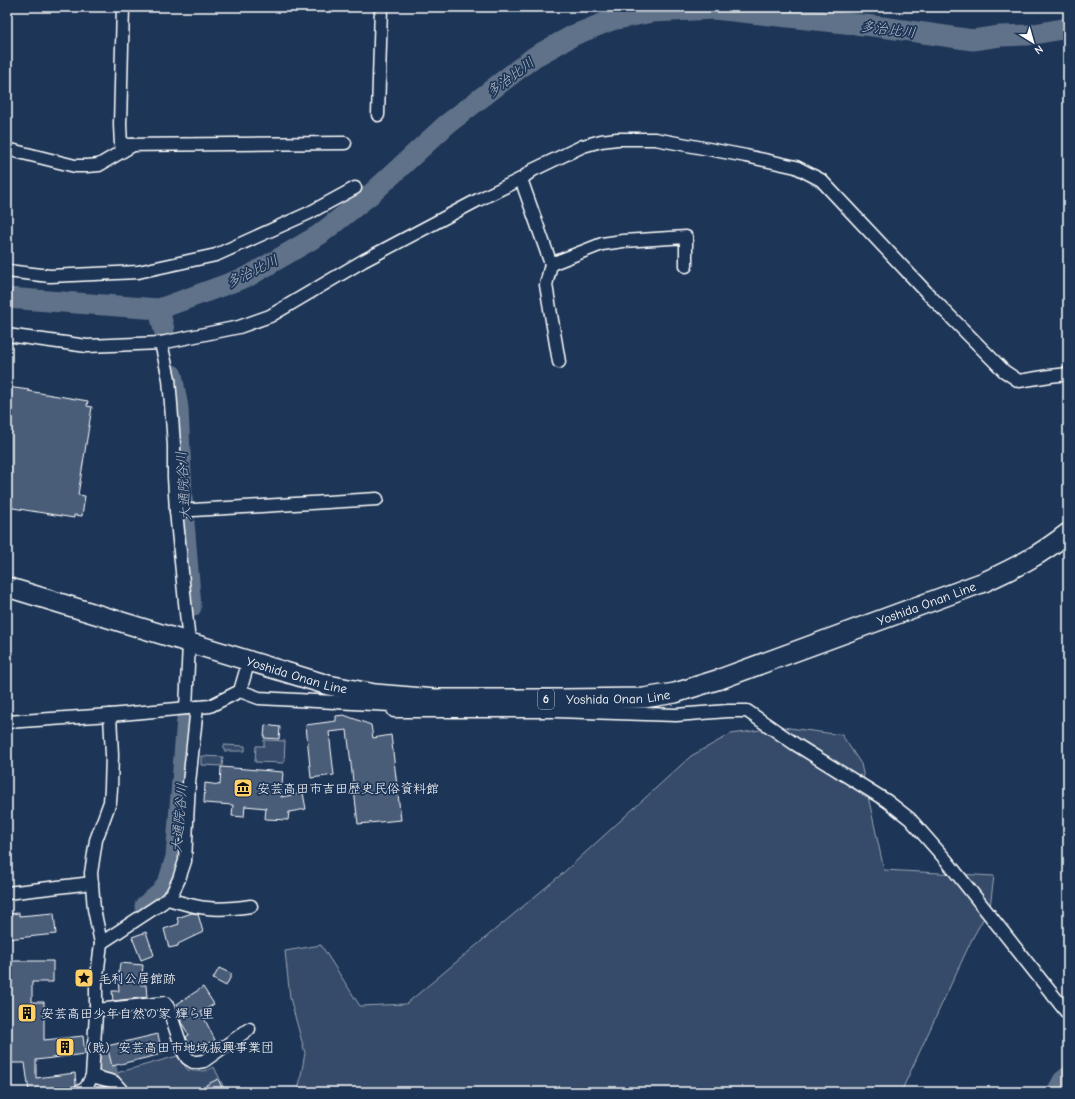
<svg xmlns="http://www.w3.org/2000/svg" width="1075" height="1099" viewBox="0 0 1075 1099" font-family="'Comic Neue','Klee One',sans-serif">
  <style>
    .green { fill: #364b69; stroke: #9aa5b4 }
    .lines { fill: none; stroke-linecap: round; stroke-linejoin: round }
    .river { stroke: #617289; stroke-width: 21 }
    .building { fill: #4a5d79; stroke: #fff }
    .minor-casing { stroke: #fff; stroke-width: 15 }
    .primary-casing { stroke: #fff; stroke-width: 22 }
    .minor { stroke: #1d3557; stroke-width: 12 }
    .primary { stroke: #1d3557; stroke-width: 19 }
    .labels { text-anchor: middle; stroke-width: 3.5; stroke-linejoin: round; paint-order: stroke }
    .shield { fill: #1d3557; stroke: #bbc2cd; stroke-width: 1 }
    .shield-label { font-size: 12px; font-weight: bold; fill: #fff }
    .street-label { font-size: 13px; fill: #fff; stroke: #1d3557 }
    .poi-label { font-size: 13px; fill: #fff; stroke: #1d3557; text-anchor: start }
    .water-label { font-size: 14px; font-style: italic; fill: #b8c0ca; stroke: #1d3557 }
  </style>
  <rect width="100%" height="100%" fill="#1d3557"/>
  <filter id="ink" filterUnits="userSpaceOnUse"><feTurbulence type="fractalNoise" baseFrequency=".025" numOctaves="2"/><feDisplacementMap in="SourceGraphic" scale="8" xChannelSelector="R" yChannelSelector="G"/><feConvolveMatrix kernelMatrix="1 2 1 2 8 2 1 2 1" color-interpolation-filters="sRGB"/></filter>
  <g filter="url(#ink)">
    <g class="green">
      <polygon points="782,727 842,735 861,764 884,870 994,876 990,907 972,939 901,1092 298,1092 305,1053 290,998 285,951 321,945 360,1006 406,1004 563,873 691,756 731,734"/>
      <polygon points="264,740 285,741 284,763 255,762 256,746 264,746"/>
      <polygon points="224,745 245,746 245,751 224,751"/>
      <polygon points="201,756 223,757 222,766 201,765"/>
      <path d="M177 1056 188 1070C198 1072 205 1072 214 1067L226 1092H130L113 1074Z"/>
    </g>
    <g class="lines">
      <g class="river">
        <polyline points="7,298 159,309 249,276 319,235 371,194 446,125 534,57 574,35 612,20 652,12 714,9 882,27 973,40 1000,36 1028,35 1068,28"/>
        <polyline points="159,309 164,330"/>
        <polyline points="172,375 178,408 182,497 191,607"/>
        <polyline points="145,906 161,893 169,880 176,857 187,719"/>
        <polyline points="105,1065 113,1092"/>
        <polyline points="1057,1092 1063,1081 1068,1077"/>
      </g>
    </g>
    <g class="building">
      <polygon points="7,387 29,390 28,391 88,401 87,406 92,407 78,495 85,496 82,516 74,515 74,518 7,507"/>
      <polygon points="344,715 371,725 373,738 391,735 401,820 358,824 347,730 329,732 334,775 311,778 306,725 336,721 336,716"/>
      <polygon points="265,725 280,727 279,739 264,738"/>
      <polygon points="221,767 283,772 281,797 303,793 306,809 289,812 288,820 265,819 266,808 245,806 244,817 232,816 233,805 204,803 205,783 220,785"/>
      <polygon points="19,913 19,916 54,913 56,934 7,939 7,914"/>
      <polygon points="192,913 198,914 203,932 178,944 178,946 169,948 164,929 179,924 177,918"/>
      <polygon points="146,932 154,955 141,960 132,937"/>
      <polygon points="7,961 53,961 53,982 32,982 32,1002 44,1002 44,1040 83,1036 85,1054 36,1060 36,1078 75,1073 76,1085 75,1086 60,1088 60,1092 29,1092 25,1063 7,1063 7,1044 9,1044 9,990 7,990"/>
      <polygon points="120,963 143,965 141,985 146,985 147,997 113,1001 112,991 119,991 118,979"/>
      <polygon points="219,968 232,974 226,986 213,979"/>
      <polygon points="203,987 214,1004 201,1012 215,1040 192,1051 186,1037 189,1035 181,1022 178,1012 181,1010 177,1004"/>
      <polygon points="158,1034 162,1054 112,1066 107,1046"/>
      <polygon points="218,1079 224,1092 210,1092 206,1085"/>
    </g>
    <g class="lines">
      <defs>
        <g id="minor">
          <polyline points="123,7 120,125 121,145 345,143"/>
          <polyline points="378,115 381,7"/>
          <polyline points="7,149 75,166 87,166 99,165 133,145"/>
          <polyline points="521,179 551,264 546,285 559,362"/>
          <polyline points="551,264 602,244 623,241 686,237 686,266"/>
          <polyline points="7,271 50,276 138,272 216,255 309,213 355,188"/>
          <polyline points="7,335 87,346 161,343 239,327 270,316 363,261 478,200 521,179 533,170 583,146 601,141 617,139 655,139 746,156 796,167 821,180 931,297 1004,371 1019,381 1050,376 1068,374"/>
          <polyline points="161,343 169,379 171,404 174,445 174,477 176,511"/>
          <polyline points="240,691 259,698 391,705 394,711 555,711 676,715 728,711 747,711 795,744 887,801 910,819 946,860 1068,1014"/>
          <polyline points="186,708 189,643 176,511 377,499"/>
          <polyline points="7,722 110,715 210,706 240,691 249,660"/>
          <polyline points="7,893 92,883"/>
          <path d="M167 899C180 902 193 907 207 908 222 910 237 908 251 906"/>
          <polyline points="101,943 162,903 172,894 179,879 185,861 189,783 197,707"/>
          <polyline points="96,1010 165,1003 168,1007 183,1051 187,1058 193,1062 198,1062 204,1061 249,1029"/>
          <polyline points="92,1076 114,1082 123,1092"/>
          <polyline points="79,1092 86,1088 92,1076 96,1014 96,985 101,943 94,909 91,873 96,840 110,802 111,788 112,755 110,715"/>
        </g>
        <g id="primary">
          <path id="s1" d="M7 587 328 685 375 694 435 699H563L644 698 675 693 720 679 984 582C1015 568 1040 555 1068 533"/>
        </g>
      </defs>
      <use href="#minor" class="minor-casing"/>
      <use href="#primary" class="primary-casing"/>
      <use href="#minor" class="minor"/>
      <use href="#primary" class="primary"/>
    </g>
  </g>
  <defs>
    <symbol id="museum-square" viewBox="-11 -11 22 22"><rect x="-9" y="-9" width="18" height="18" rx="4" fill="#ffd166" stroke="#1d3557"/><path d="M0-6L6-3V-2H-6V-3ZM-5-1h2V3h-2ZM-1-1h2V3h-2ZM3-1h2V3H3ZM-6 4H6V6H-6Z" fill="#111"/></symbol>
    <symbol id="sight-square" viewBox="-11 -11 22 22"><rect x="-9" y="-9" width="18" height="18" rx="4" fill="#ffd166" stroke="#1d3557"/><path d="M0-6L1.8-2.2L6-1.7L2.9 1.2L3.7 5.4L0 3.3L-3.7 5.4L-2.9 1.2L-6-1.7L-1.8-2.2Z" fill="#111"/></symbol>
    <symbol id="building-square" viewBox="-11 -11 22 22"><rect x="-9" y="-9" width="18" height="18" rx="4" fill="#ffd166" stroke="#1d3557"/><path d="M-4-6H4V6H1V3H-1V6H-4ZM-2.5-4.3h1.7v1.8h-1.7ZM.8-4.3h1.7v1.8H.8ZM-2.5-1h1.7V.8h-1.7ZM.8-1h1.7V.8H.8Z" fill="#111"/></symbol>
  </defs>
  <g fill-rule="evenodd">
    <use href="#museum-square" x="232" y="777" width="22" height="22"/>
    <use href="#sight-square" x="73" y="967" width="22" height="22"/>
    <use href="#building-square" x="16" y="1002" width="22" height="22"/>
    <use href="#building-square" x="54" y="1036" width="22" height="22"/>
  </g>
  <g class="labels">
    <rect class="shield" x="538" y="689" width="16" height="20" rx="3"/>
    <g class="shield-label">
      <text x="546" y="703">6</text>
    </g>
    <g class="street-label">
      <text dy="5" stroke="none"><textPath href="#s1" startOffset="951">Yoshida Onan Line</textPath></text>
      <text dy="5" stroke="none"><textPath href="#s1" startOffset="303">Yoshida Onan Line</textPath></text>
      <text dy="5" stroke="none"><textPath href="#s1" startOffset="627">Yoshida Onan Line</textPath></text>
    </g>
    <g class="poi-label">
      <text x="257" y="793">安芸高田市吉田歴史民俗資料館</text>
      <text x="98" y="983">毛利公居館跡</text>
      <text x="41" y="1018">安芸高田少年自然の家 輝ら里</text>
      <text x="79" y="1052">（戝）安芸高田市地域振興事業団</text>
    </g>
    <g class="water-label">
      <text transform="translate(888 29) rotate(7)" y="5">多治比川</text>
      <text transform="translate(510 77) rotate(-37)" y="5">多治比川</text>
      <text transform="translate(252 271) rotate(-26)" y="5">多治比川</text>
      <text transform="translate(183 486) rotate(-94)" y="5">大通院谷川</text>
      <text transform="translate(179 818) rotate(-85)" y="5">大通院谷川</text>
    </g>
  </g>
  <rect width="1075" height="1099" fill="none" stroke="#1d3557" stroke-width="24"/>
  <rect x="12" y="12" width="1051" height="1075" fill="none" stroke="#fff" stroke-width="1.5" filter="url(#ink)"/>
  <g transform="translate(1033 42) rotate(143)" stroke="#1d3557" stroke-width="3" paint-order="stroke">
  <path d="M0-3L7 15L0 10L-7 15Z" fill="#ffffff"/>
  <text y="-6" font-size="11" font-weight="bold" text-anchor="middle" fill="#ffffff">N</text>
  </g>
</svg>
